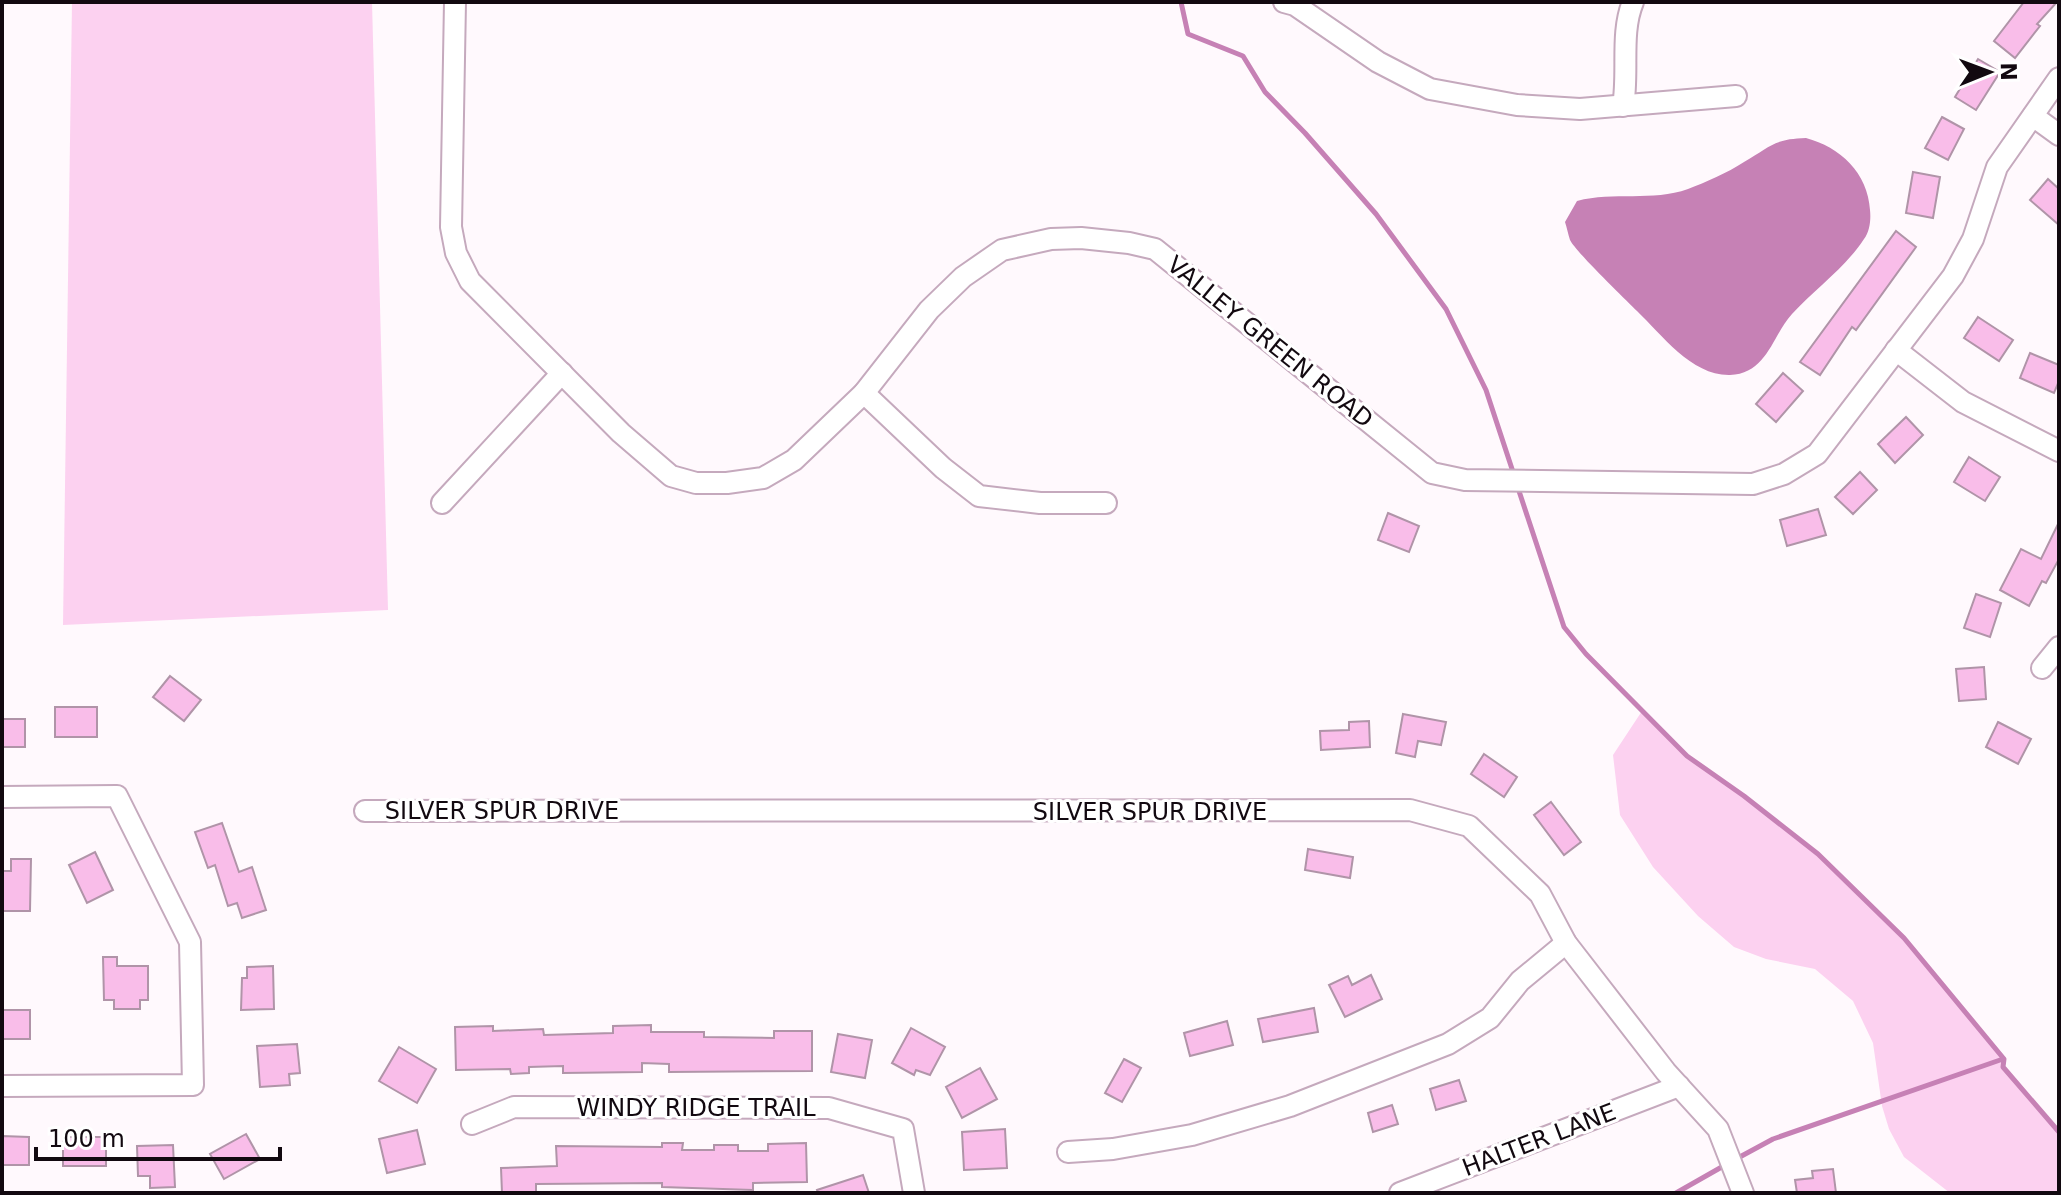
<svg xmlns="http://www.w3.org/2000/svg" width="2061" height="1195" viewBox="0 0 2061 1195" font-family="'DejaVu Sans',sans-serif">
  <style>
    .green { fill: #fcd1f0 }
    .water { fill: #c681b5 }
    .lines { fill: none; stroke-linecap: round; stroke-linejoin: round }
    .stream { stroke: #c681b5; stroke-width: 5 }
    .building { fill: #f9bde9; stroke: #b094a8; stroke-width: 2 }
    .street-casing { stroke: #c5a9bd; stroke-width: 24 }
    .street { stroke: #fff; stroke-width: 20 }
    .labels { text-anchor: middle; stroke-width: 6; stroke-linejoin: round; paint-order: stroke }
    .street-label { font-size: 24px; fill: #120910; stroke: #fff }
  </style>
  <rect width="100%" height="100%" fill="#fff9fd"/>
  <g class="green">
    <polygon points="72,2 372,2 388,610 63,625"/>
    <polygon points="1642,711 1687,756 1744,796 1818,854 1904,938 2004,1059 2003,1067 2059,1132 2059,1193 1950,1193 1904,1157 1889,1129 1882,1106 1873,1043 1853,1001 1815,969 1766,959 1734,947 1698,916 1653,867 1620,815 1613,755"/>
  </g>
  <path class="water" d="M1806 138C1840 147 1868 173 1870 210 1871 219 1870 231 1864 239 1845 268 1815 289 1792 314 1772 336 1767 374 1730 375 1692 376 1662 335 1637 311 1624 298 1576 252 1570 240 1568 234 1567 228 1565 222L1577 201C1614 191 1652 202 1688 189 1706 182 1727 173 1744 162 1770 147 1773 139 1806 138Z"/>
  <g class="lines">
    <g class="stream">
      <polyline points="1181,2 1188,34 1243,56 1265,92 1305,133 1376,214 1446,309 1486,390 1514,475"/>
      <polyline points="1517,485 1564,627 1586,654 1687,756 1744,796 1818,854 1904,938 2004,1059 2003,1067 2059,1132"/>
      <polyline points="1736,1159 1773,1139 2003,1059"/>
      <polyline points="1676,1193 1727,1164"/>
    </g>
  </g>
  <g class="building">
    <polygon points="2024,2 2057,2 2037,24 2040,26 2015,58 1994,41"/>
    <polygon points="1978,59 2000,72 1976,110 1955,97"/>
    <polygon points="1942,117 1964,129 1948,160 1925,148"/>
    <polygon points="1913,172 1940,177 1933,218 1906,213"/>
    <polygon points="2048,179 2059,189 2059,225 2030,200"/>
    <polygon points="1896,231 1916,247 1856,330 1852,327 1820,375 1800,362"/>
    <polygon points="1978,317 2013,340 1999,361 1964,338"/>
    <polygon points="2030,353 2059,365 2059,381 2054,393 2020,378"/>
    <polygon points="1783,373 1803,391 1776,422 1756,404"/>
    <polygon points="1906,417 1923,435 1895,463 1878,444"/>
    <polygon points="1969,457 2000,477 1985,501 1954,482"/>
    <polygon points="1860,472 1877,490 1853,514 1835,497"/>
    <polygon points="1818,509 1826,535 1787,546 1780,520"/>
    <polygon points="1388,513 1419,526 1409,552 1378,540"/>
    <polygon points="2059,522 2059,559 2046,583 2042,581 2029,606 2000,590 2021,549 2041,559"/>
    <polygon points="1976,594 2001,603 1990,637 1964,628"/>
    <polygon points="1984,667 1986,699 1959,701 1956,669"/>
    <polygon points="170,676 201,700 184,721 153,697"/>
    <rect x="55" y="707" width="42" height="30"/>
    <polygon points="1403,714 1446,722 1441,745 1418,741 1415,757 1396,753"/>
    <rect x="2" y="719" width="23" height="28"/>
    <polygon points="1369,721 1370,747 1321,750 1320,731 1349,730 1349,722"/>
    <polygon points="1998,722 2031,739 2018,764 1986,747"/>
    <polygon points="1484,754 1517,777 1504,797 1471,774"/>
    <polygon points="1551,802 1581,842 1564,855 1534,815"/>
    <polygon points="222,823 239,872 252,867 266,910 242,918 237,903 228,906 215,865 208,868 195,832"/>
    <polygon points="1308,849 1353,857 1350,878 1305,870"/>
    <polygon points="95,852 113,890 87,903 69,865"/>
    <polygon points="11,859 31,859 30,911 2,911 2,871 11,871"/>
    <polygon points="103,957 117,957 117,966 148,966 148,1000 140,1000 140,1009 114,1009 114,1000 104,1000"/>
    <polygon points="273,966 274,1009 241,1010 242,978 247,978 247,967"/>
    <polygon points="1371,975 1382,999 1345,1017 1329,985 1348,976 1352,985"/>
    <polygon points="1314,1008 1318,1032 1263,1042 1258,1019"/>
    <rect x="2" y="1010" width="28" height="29"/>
    <polygon points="1227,1021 1233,1045 1190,1056 1184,1033"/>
    <polygon points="651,1025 651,1032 704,1032 704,1037 774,1038 774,1031 812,1031 812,1071 669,1072 669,1064 642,1063 642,1072 563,1073 563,1066 529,1067 529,1073 511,1074 510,1069 456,1070 455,1027 493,1026 493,1031 543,1029 544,1035 613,1033 613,1026"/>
    <polygon points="911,1028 945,1047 930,1075 916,1070 914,1075 892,1063"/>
    <polygon points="838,1034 872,1040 865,1078 831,1072"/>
    <polygon points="297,1044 300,1073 289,1074 290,1085 260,1087 257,1046"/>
    <polygon points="399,1047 436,1069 417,1103 379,1081"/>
    <polygon points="1124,1059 1141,1068 1122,1102 1105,1093"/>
    <polygon points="980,1068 997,1099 962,1118 946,1087"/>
    <polygon points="1459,1080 1466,1101 1436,1110 1430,1089"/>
    <polygon points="1392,1105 1398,1124 1373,1132 1368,1113"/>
    <polygon points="1005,1129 1007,1168 964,1170 962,1132"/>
    <polygon points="417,1130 425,1164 387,1173 379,1139"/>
    <polygon points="246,1134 260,1159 224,1179 210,1154"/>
    <polygon points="2,1136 29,1137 29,1165 2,1165"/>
    <rect x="63" y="1137" width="43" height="29"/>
    <polygon points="662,1143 683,1143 682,1150 714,1150 714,1145 738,1145 738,1151 768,1151 768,1144 806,1143 807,1182 753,1183 753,1190 662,1187 662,1183 536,1184 536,1193 502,1193 501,1168 557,1166 556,1146 662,1147"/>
    <polygon points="173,1145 175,1187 150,1188 150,1176 138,1176 137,1146"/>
    <polygon points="1833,1169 1836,1193 1797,1193 1795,1180 1813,1178 1812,1171"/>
    <polygon points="863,1175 869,1193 818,1193 817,1190"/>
  </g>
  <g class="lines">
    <defs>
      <g id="street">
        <polyline points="455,2 451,227 456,253 470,281 621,433 671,476 696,483 727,483 763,478 794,460 864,393 929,310 963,277 1002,250 1051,239 1081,238 1129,243 1155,249 1432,473 1465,480 1753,484 1784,474 1817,454 1953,276 1973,239 1997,167 2059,78"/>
        <polyline points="1284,2 1295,5 1378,62 1430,89 1517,105 1580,109 1736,96"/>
        <path d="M1623 106C1629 73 1620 33 1633 2"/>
        <polyline points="2033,116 2059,135"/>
        <polyline points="1896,350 1963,402 2059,451"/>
        <polyline points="864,393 943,468 979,496 1040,503 1106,503"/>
        <polyline points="442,503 562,373"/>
        <polyline points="2042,668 2059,647"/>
        <polyline points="2,797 117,796 190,942 193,1085 2,1086"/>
        <polyline points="365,811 1410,810 1469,826 1540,894 1566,943 1666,1072 1718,1129 1743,1193"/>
        <polyline points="472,1124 514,1107 829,1108 903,1129 914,1193"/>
        <polyline points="1068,1152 1113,1149 1192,1135 1290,1106 1448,1044 1490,1018 1520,981 1566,943"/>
        <polyline points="1400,1193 1679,1086"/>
      </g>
    </defs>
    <use href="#street" class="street-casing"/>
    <use href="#street" class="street"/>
  </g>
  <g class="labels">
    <g class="street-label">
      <text transform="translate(1270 342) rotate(39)" y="8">VALLEY GREEN ROAD</text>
      <text x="502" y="819">SILVER SPUR DRIVE</text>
      <text x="1150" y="820">SILVER SPUR DRIVE</text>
      <text x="696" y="1116">WINDY RIDGE TRAIL</text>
      <text transform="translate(1539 1140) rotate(-21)" y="8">HALTER LANE</text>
    </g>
  </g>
  <rect width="2061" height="1195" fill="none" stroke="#120910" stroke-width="8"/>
  <g transform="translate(1989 72) rotate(89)" stroke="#ffffff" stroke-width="6" paint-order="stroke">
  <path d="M0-6L14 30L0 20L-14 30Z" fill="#120910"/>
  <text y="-12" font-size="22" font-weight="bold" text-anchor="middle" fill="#120910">N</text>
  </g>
  <path d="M36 1147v12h244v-12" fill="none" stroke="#120910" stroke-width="4"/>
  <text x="48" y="1147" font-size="24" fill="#120910" stroke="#ffffff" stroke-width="6" paint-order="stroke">100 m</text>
</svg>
